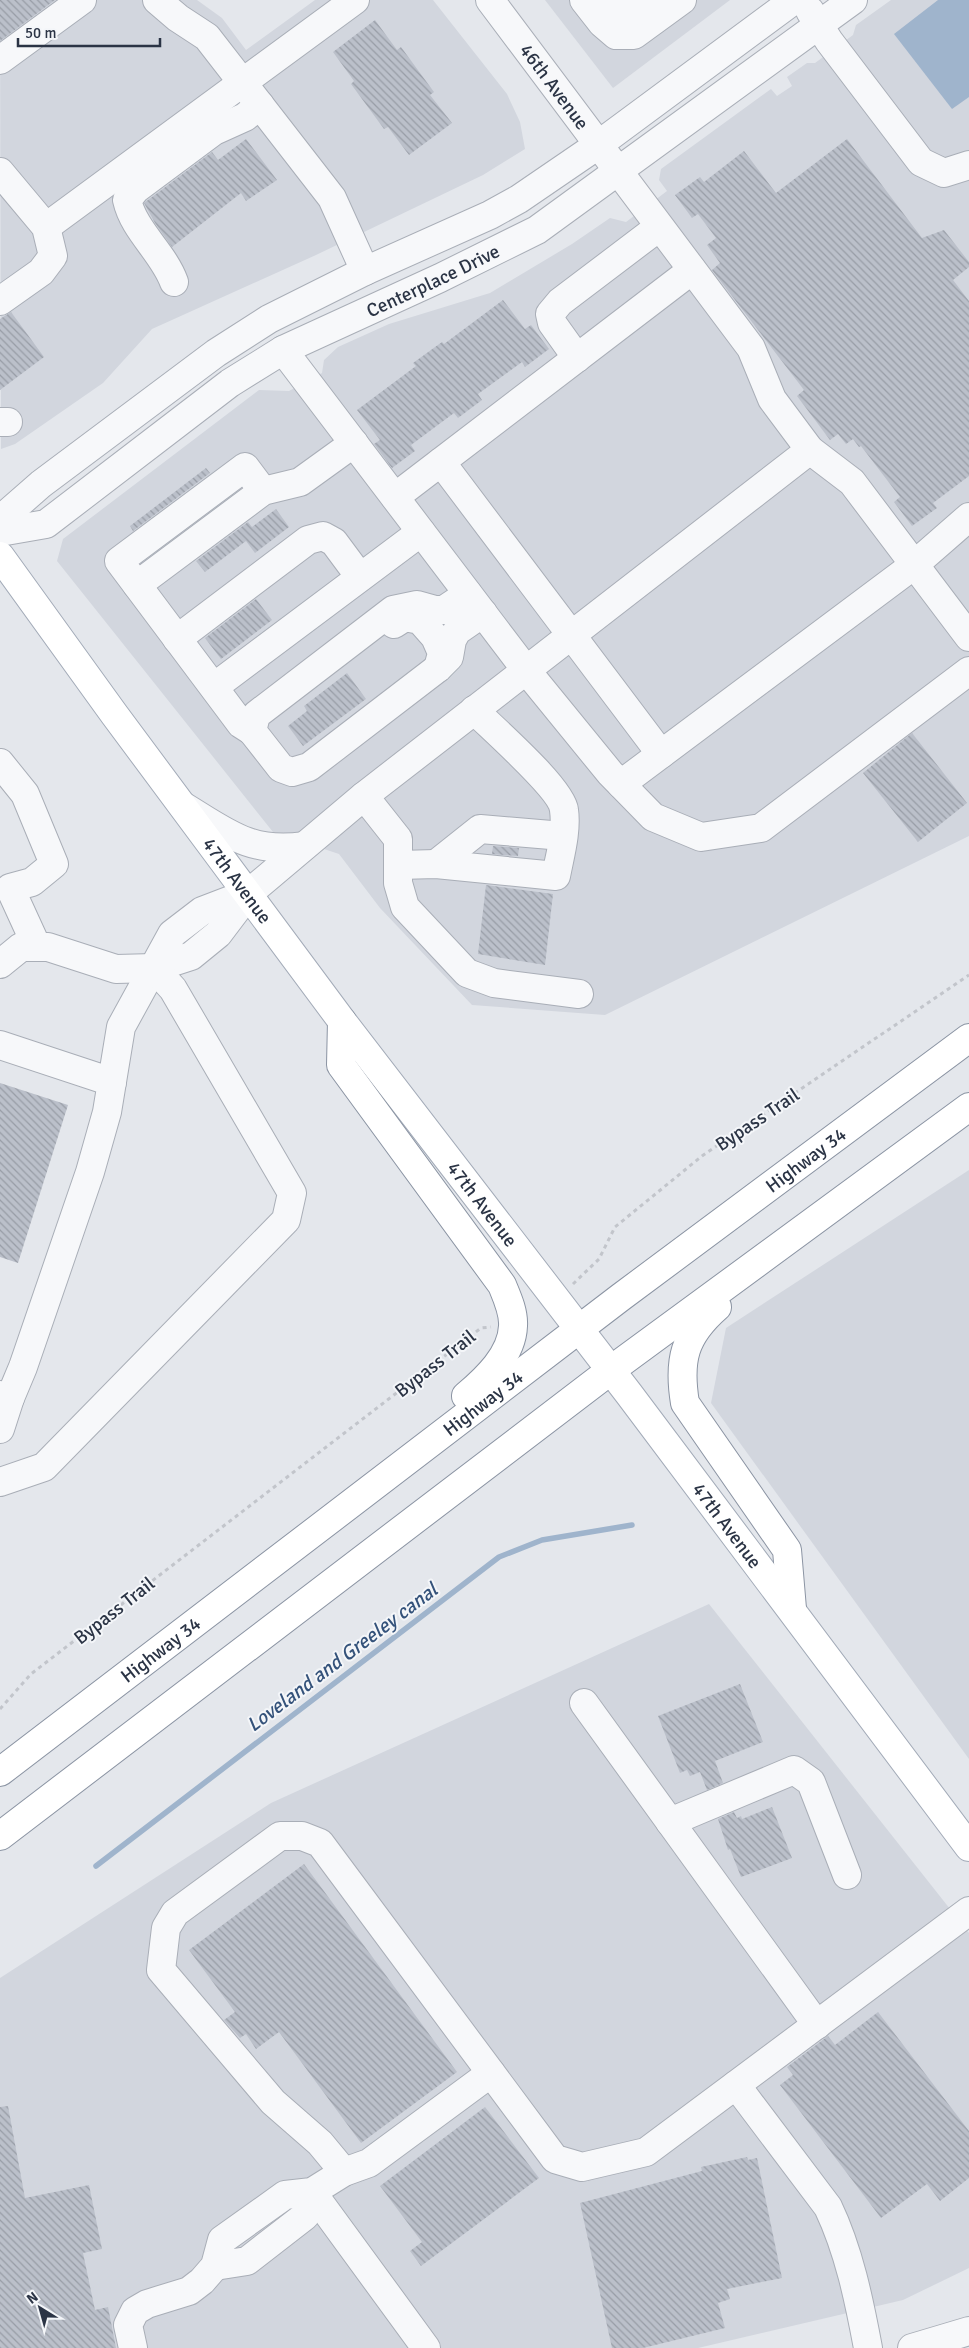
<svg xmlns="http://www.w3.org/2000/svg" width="969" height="2348" viewBox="0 0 969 2348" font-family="Signika,sans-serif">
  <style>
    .built { fill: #d2d6de }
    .water { fill: #9fb4cc }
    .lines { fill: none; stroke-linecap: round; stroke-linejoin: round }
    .stream { stroke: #9fb4cc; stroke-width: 5.5 }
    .building { fill: url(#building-back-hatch) }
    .minor-casing { stroke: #a9aeb7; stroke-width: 30 }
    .major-casing { stroke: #a3abb8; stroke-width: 30 }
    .highway-casing { stroke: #8b94a3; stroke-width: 30 }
    .path { stroke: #c2c5cb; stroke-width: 3; stroke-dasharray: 4 4; stroke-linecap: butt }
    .minor { stroke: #f7f8fa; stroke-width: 28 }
    .major { stroke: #fff; stroke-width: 28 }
    .highway { stroke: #fff; stroke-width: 28 }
    .labels { text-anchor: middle; stroke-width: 4; stroke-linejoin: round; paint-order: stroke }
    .street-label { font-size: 19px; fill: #2b3445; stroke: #f4f6f9 }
    .water-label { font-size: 20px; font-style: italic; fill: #34527a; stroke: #f4f6f9 }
  </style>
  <defs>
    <pattern id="building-back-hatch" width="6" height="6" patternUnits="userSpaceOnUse" patternTransform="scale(1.25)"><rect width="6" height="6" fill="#bbc0ca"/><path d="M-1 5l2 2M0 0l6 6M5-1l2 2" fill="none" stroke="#989da6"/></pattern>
  </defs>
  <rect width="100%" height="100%" fill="#e4e7ec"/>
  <g class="built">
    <polygon points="0,0 197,0 222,18 246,50 315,0 433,0 507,94 520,122 525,149 483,175 316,255 152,329 103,383 15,444 1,449"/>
    <polygon points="545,0 730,0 613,88"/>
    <polygon points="891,0 969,0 969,836 605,1015 472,1005 380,908 339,854 273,832 57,561 63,539 259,390 289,391 322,373 324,360 338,347 389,324 490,293 572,244 610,218 626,222 667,191 659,180 661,169 771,89 777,96 792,86 787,77 807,63 815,63 853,35 856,25"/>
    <polygon points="969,1170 969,1759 711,1403 726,1328"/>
    <polygon points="709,1604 969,1933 969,2268 903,2300 698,2348 0,2348 0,1978 271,1803"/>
  </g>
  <polygon class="water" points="938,0 969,0 969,97 952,109 894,34"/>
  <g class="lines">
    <polyline class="stream" points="96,1866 499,1557 542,1540 632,1525"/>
  </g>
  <g class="building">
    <polygon points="0,0 55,0 0,41"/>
    <polygon points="375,20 397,50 401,47 434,92 430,95 452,123 409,155 388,127 384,129 351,84 354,81 333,52"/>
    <polygon points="246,139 277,180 246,201 241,193 172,247 155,223 144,203 212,152 218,160"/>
    <polygon points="847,139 922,238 944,230 969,262 969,267 953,280 969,301 969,476 933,503 937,508 912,526 894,502 900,497 861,446 859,447 853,439 846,444 838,434 830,440 797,396 804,390 712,270 720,263 707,245 716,238 698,214 692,218 675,195 700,177 704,182 744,151 776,193"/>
    <polygon points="503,300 525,329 531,325 549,349 525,367 522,362 478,394 482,400 458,418 454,413 411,445 415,451 392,468 374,444 380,440 357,410 416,366 413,363 442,342 444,344"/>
    <polygon points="11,312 44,357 0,390 0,319"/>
    <polygon points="206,468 210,473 133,531 130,526"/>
    <polygon points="276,509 289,527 255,553 246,541 205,572 196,561 248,522 252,527"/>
    <polygon points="256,599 272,620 221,659 205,638"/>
    <polygon points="347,673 366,699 303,746 288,726 307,711 304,706"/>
    <polygon points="912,733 967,803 918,842 863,773"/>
    <polygon points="493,846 519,848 518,856 492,854"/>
    <polygon points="486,885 553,894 545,965 478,954"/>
    <polygon points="0,1083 68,1105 18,1263 0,1257"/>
    <polygon points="740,1684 763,1742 715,1761 723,1783 707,1790 700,1772 690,1776 687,1770 680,1773 658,1716"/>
    <polygon points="772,1807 792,1858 741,1877 730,1849 728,1850 718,1819 734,1812 737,1818 741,1816 742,1819"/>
    <polygon points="304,1864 457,2072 361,2143 279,2032 256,2049 246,2034 240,2038 224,2020 235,2012 189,1950"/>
    <polygon points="878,2012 969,2131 969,2178 940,2201 927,2184 881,2218 780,2085 793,2075 787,2067 828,2036 835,2045"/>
    <polygon points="8,2106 25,2198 89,2185 102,2249 83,2253 95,2310 108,2307 116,2348 0,2348 0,2107"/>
    <polygon points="485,2107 539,2178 421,2266 410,2251 422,2242 380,2186"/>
    <polygon points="747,2157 748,2160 757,2158 782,2278 727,2289 730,2299 718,2303 725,2328 643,2348 612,2348 580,2203 702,2171 701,2167"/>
  </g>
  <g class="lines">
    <defs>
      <g id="minor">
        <polyline points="157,0 178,18 207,37 332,198 365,271"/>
        <path id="s1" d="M490 0 751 348 772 399 810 450 852 482 969 637"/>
        <polyline points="584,0 602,23 616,35 634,35 682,0"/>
        <path d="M605 0C617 15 636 12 652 8"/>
        <polyline points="810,11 829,41 921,162 944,173 969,165"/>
        <polyline points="0,60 82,0"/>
        <polyline points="0,172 46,227 53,256 41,272 0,301"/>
        <polyline points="46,227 355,0"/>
        <path d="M174 282C163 252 134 231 127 200L136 189 214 131 245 117 260 105"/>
        <polyline points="283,350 526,670 610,773 653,817 701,837 761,828 969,671"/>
        <polyline points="577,358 552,323 550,314 560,302 659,227"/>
        <polyline points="0,422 8,422"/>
        <polyline points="441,462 661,754"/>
        <polyline points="395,497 692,270"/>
        <polyline points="0,520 41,484 216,353 269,319 365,271 490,215 519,199 598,145 794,0"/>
        <path id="s2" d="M0 532 46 524 230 383 283 350 440 278 537 230 853 0"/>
        <polyline points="137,585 263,491 300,482 354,443"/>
        <polyline points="468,594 444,610 435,610 417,605 393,610 256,715 252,731 281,768 292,772 309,767 438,668 449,657 452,640 457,631 483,613"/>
        <polyline points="394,624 405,617 420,620 435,637 442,653 438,668"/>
        <polyline points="177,639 308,540 323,536 334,542 360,577"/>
        <polyline points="214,687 421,532"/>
        <polyline points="252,731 241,724 119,561 245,467 263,491"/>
        <polyline points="0,763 25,794 54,864 32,882 10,888 37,947"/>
        <polyline points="621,784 914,565 969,517"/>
        <polyline points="364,796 398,839 398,883 405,907 467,973 494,983 579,994"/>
        <path d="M183 806C226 832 250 854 304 846"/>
        <polyline points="436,864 480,829 563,836"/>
        <path d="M399 865 436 864 556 876C560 855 567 831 564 810 562 789 492 728 474 710"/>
        <polyline points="0,964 21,947 48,947 116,969 154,968 191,956 218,934 249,893 364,796 810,450"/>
        <polyline points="0,1045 112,1082"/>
        <polyline points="0,1395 10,1398 23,1367 90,1172 107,1112 121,1027 172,934 202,911 249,893"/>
        <polyline points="0,1429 10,1398"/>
        <polyline points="0,1482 44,1467 286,1220 292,1193 173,989 154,968"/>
        <polyline points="584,1703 817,2025"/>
        <polyline points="670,1822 794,1770 811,1782 847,1875"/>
        <path d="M736 2085 828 2207C849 2251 859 2300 868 2348"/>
        <polyline points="344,2172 320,2143 273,2102 161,1970 166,1928 175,1913 280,1836 302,1836 320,1843 555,2159 582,2167 646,2152 969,1911"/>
        <polyline points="312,2192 426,2348"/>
        <polyline points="215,2266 247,2261 305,2216 312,2192"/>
        <polyline points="133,2348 128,2325 135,2311 147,2304 189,2291 202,2281 215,2266 222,2240 285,2195 312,2192 344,2172 369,2163 491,2073"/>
        <polyline points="912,2348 969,2331"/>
      </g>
      <g id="major">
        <path id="s3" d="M0 556 114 714 342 1021 629 1394 969 1847"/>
      </g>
      <g id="highway">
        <path d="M342 1021 341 1065 502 1285C507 1297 514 1312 513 1326 512 1355 486 1379 466 1396"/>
        <path d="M717 1307C684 1336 678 1360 685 1403L787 1550 792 1609"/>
        <path id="s4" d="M0 1772 621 1297 969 1038"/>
        <polyline points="0,1836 611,1370 969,1107"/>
      </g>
    </defs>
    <use href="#minor" class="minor-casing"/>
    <use href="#major" class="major-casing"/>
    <use href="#highway" class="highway-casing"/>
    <g class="path">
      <polyline points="573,1284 599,1259 615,1227 702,1156 969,975"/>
      <polyline points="0,1709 31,1674 481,1328 491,1327"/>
    </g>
    <use href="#minor" class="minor"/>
    <use href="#major" class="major"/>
    <use href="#highway" class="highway"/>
  </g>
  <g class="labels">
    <g class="street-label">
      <text dy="7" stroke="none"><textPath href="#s1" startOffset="108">46th Avenue</textPath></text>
      <text dy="7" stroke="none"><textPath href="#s2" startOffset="506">Centerplace Drive</textPath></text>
      <text dy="7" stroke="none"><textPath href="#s3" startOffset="402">47th Avenue</textPath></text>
      <text transform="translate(757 1119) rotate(-34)" y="7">Bypass Trail</text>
      <text dy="7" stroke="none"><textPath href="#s4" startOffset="1012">Highway 34</textPath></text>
      <text dy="7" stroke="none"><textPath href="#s3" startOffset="808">47th Avenue</textPath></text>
      <text transform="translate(435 1363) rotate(-38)" y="7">Bypass Trail</text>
      <text dy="7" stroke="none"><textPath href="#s4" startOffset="608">Highway 34</textPath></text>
      <text dy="7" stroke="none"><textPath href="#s3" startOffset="1212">47th Avenue</textPath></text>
      <text transform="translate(114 1610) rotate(-38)" y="7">Bypass Trail</text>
      <text dy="7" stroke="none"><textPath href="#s4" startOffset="202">Highway 34</textPath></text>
    </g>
    <g class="water-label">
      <text transform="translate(342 1657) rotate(-37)" y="7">Loveland and Greeley canal</text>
    </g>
  </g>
  <g transform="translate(40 2308) rotate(323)" stroke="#f4f6f9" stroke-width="4" paint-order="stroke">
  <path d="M0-4L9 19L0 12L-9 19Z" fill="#2b3445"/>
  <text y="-8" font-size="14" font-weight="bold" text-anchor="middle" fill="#2b3445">N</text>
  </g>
  <path d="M18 38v8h142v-8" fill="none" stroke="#2b3445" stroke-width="2.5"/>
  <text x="25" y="38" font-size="15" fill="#2b3445" stroke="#f4f6f9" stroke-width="4" paint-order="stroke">50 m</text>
</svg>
